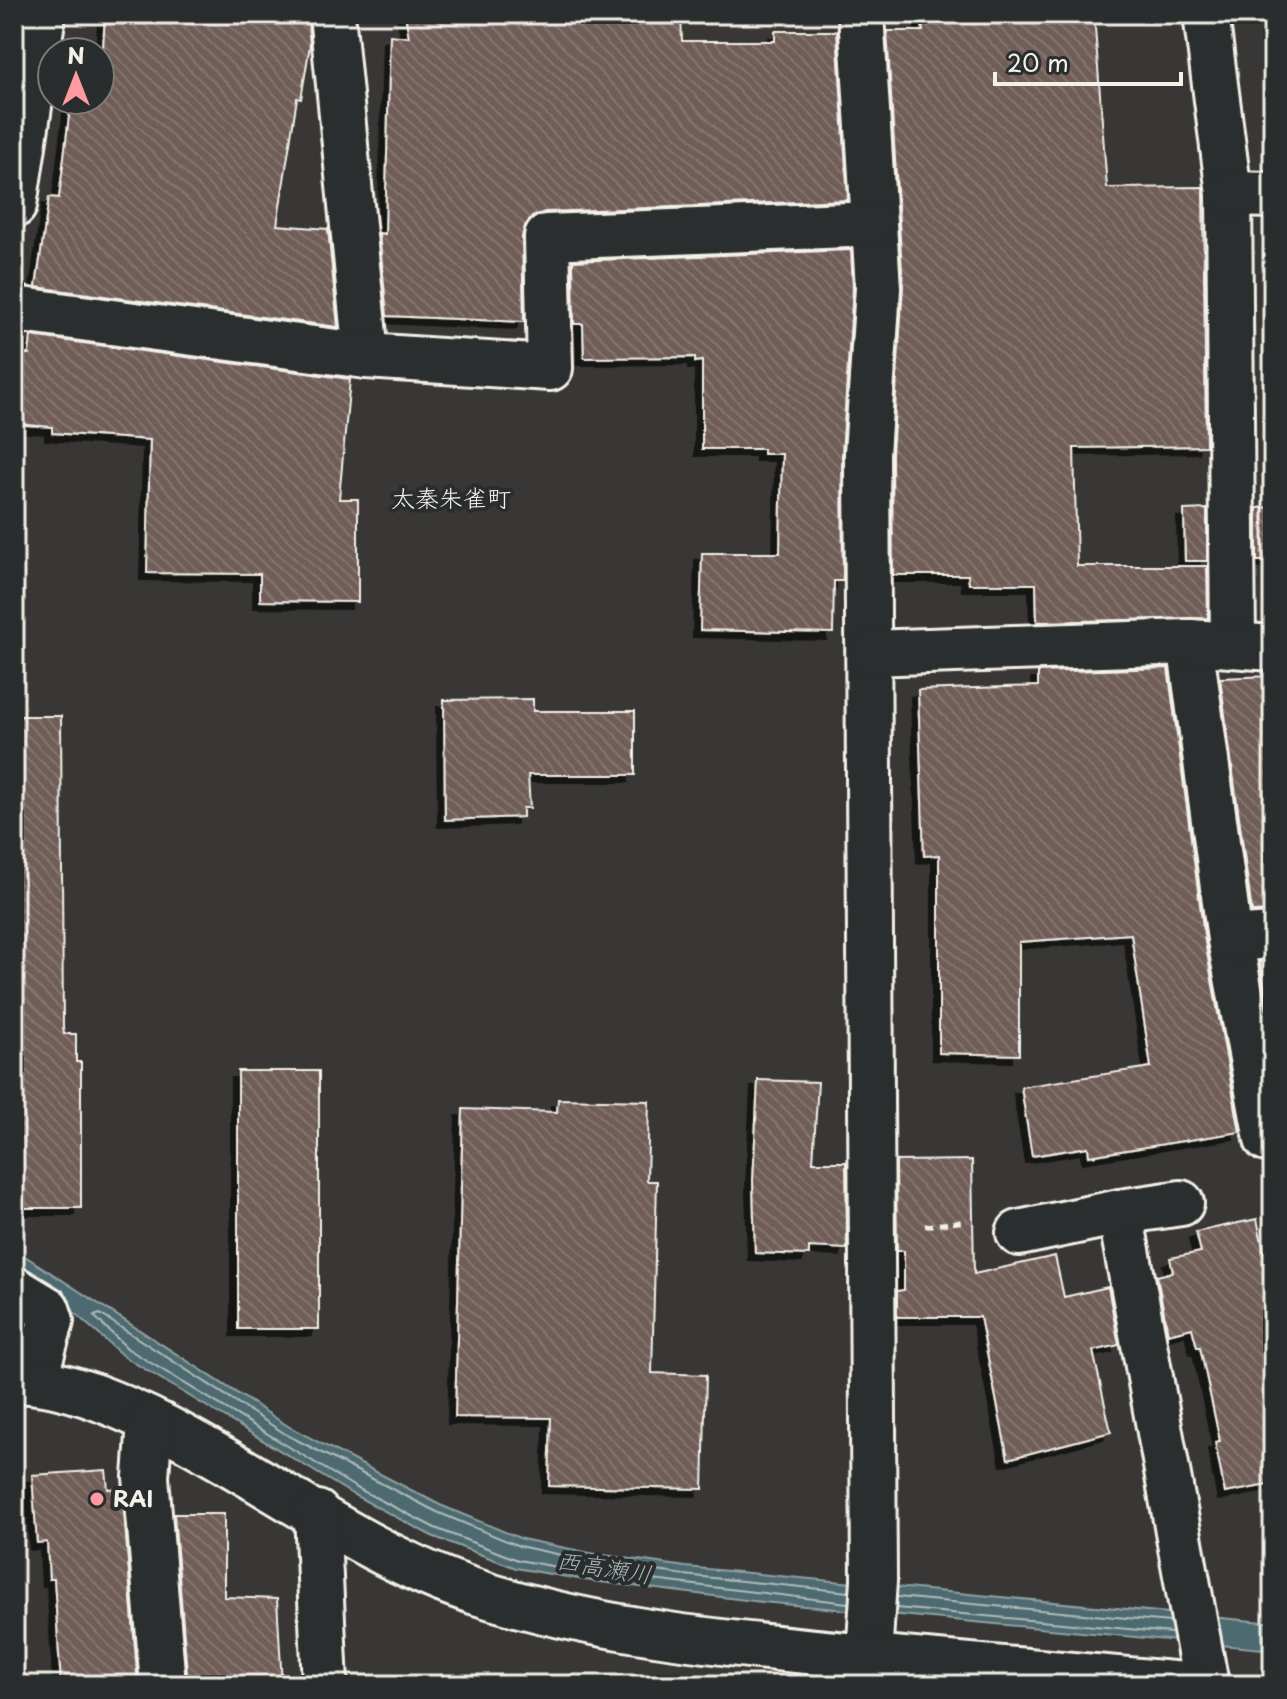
<svg xmlns="http://www.w3.org/2000/svg" width="1287" height="1699" viewBox="0 0 1287 1699" font-family="'Playpen Sans','Klee One',sans-serif">
  <style>
    .water { fill: #4d6b71; stroke: #90a1a1; stroke-width: 2 }
    .lines { fill: none; stroke-linecap: round; stroke-linejoin: round }
    .shore { stroke: #b1bbb8; stroke-width: 2 }
    .building { fill: url(#building-back-hatch); stroke: #f4f1e8; stroke-width: 2; filter: url(#shadow) }
    .minor-casing { stroke: #f4f1e8; stroke-width: 50 }
    .path { stroke: #f4f1e8; stroke-width: 5; stroke-dasharray: 8 6; stroke-linecap: butt }
    .minor { stroke: #2a2d2e; stroke-width: 44 }
    .poi-dot { fill: #ff9aa2; stroke: #2a2d2e; stroke-width: 3 }
    .labels { text-anchor: middle; stroke-width: 8; stroke-linejoin: round; paint-order: stroke }
    .poi-label { font-size: 22px; font-weight: bold; fill: #f4f1e8; stroke: #2a2d2e; text-anchor: start }
    .neighbourhood-label { font-size: 24px; fill: #f4f1e8; stroke: #2a2d2e }
    .water-label { font-size: 24px; font-style: italic; fill: #a9b5b2; stroke: #2a2d2e }
  </style>
  <defs>
    <pattern id="building-back-hatch" width="6" height="6" patternUnits="userSpaceOnUse" patternTransform="scale(2)"><rect width="6" height="6" fill="#6f5d58"/><path d="M-1 5l2 2M0 0l6 6M5-1l2 2" fill="none" stroke="#847570"/></pattern>
    <filter id="shadow"><feDropShadow dx="-7" dy="7" stdDeviation="0" flood-color="#0009"/></filter>
  </defs>
  <rect width="100%" height="100%" fill="#383736"/>
  <filter id="ink" filterUnits="userSpaceOnUse"><feTurbulence type="fractalNoise" baseFrequency=".0125" numOctaves="2"/><feDisplacementMap in="SourceGraphic" scale="16" xChannelSelector="R" yChannelSelector="G"/><feConvolveMatrix kernelMatrix="1 2 1 2 8 2 1 2 1" color-interpolation-filters="sRGB"/></filter>
  <g filter="url(#ink)">
    <polygon class="water" points="14,1249 291,1428 440,1505 522,1539 590,1553 686,1567 1273,1623 1273,1650 762,1602 584,1580 516,1568 432,1536 352,1494 123,1356 67,1306 14,1272"/>
    <g class="lines">
      <g class="shore">
        <polyline points="897,1597 1170,1622"/>
        <polyline points="848,1603 585,1572 518,1560 435,1528 355,1487 128,1349 94,1316 100,1314 287,1435 437,1512 519,1546 589,1561 684,1575 849,1592"/>
        <polyline points="896,1608 1172,1633"/>
      </g>
    </g>
    <g class="building">
      <polygon points="105,14 240,14 308,23 310,45 301,99 297,98 277,225 328,229 338,327 36,287 49,197 59,198 71,100 100,100"/>
      <polygon points="405,14 681,14 682,41 775,41 775,31 837,31 848,200 545,212 533,216 525,226 522,237 524,322 387,316 379,233 385,234 390,35 409,37"/>
      <polygon points="921,14 1094,14 1107,188 1203,187 1206,446 1074,448 1077,566 1207,566 1208,618 1037,622 1036,584 969,584 968,575 893,575 892,455 903,286 887,31 923,31"/>
      <polygon points="851,250 853,288 842,454 843,581 834,581 833,633 700,630 702,553 780,553 782,454 763,454 763,449 702,449 702,361 695,362 695,357 584,358 583,324 574,324 573,261"/>
      <polygon points="31,336 350,379 339,499 358,499 358,602 260,601 260,574 147,573 150,440 52,433 52,427 14,424 14,353 29,354"/>
      <polygon points="1273,507 1273,561 1257,561 1257,508"/>
      <polygon points="1207,509 1207,561 1185,561 1184,510"/>
      <polygon points="1168,668 1205,942 1240,1132 1089,1156 1088,1147 1032,1156 1021,1087 1151,1067 1131,934 1019,942 1019,1055 939,1053 939,855 924,856 918,690 1038,686 1038,672"/>
      <polygon points="1273,676 1273,911 1252,912 1220,678"/>
      <polygon points="533,699 533,711 635,711 635,775 528,775 530,808 523,808 523,817 445,820 444,700"/>
      <polygon points="14,716 61,716 63,1027 64,1034 76,1034 76,1062 81,1062 81,1208 14,1208"/>
      <polygon points="1273,961 1273,1025 1271,1025 1260,962"/>
      <rect x="238" y="1071" width="81" height="258"/>
      <polygon points="758,1080 818,1082 813,1162 846,1162 847,1249 809,1247 809,1255 755,1253 753,1181"/>
      <polygon points="558,1099 649,1101 647,1181 657,1181 652,1373 706,1375 703,1489 549,1486 551,1418 455,1417 463,1109 557,1112"/>
      <polygon points="972,1160 974,1274 1055,1256 1064,1297 1108,1287 1119,1345 1093,1351 1111,1432 1008,1459 980,1317 897,1317 897,1291 904,1290 904,1251 897,1251 896,1161"/>
      <polygon points="1257,1219 1273,1294 1273,1484 1225,1493 1215,1442 1220,1441 1200,1347 1197,1347 1192,1328 1168,1334 1157,1276 1173,1272 1170,1258 1201,1252 1196,1232"/>
      <polygon points="106,1470 108,1489 122,1488 138,1685 61,1685 54,1579 49,1579 47,1542 37,1543 32,1475"/>
      <polygon points="174,1514 224,1514 224,1597 277,1599 282,1685 188,1685"/>
    </g>
    <g class="lines">
      <defs>
        <g id="minor">
          <polyline points="332,14 366,356"/>
          <polyline points="861,14 878,288 867,454 874,1580 869,1657"/>
          <polyline points="1206,14 1229,194 1233,645"/>
          <polyline points="1229,194 1273,195"/>
          <polyline points="14,205 43,14"/>
          <polyline points="14,309 366,356 550,368 547,237 874,224"/>
          <polyline points="1190,642 1230,939 1267,1139 1273,1139"/>
          <polyline points="870,653 1190,642 1273,648"/>
          <polyline points="1230,939 1273,936"/>
          <polyline points="1120,1212 1206,1685"/>
          <polyline points="1019,1233 1120,1212 1181,1203"/>
          <polyline points="14,1289 47,1309 51,1321 34,1381"/>
          <path d="M14 1380C65 1381 114 1403 160 1425 266 1478 363 1555 476 1592 604 1633 737 1645 870 1657 975 1666 1079 1676 1184 1685"/>
          <polyline points="150,1421 146,1477 163,1685"/>
          <polyline points="317,1513 325,1685"/>
        </g>
      </defs>
      <use href="#minor" class="minor-casing"/>
      <polyline class="path" points="925,1226 967,1221"/>
      <use href="#minor" class="minor"/>
    </g>
  </g>
  <circle class="poi-dot" cx="97" cy="1499" r="8"/>
  <g class="labels">
    <g class="poi-label">
      <text x="113" y="1507">RAI</text>
    </g>
    <g class="neighbourhood-label">
      <text x="451" y="507">太秦朱雀町</text>
    </g>
    <g class="water-label">
      <text transform="translate(604 1568) rotate(9)" y="8">西高瀬川</text>
    </g>
  </g>
  <rect width="1287" height="1699" fill="none" stroke="#2a2d2e" stroke-width="48"/>
  <rect x="24" y="24" width="1239" height="1651" fill="none" stroke="#f4f1e8" stroke-width="3" filter="url(#ink)"/>
  <g transform="translate(76 76)"><circle r="38" fill="#2a2d2e" stroke="#7b7b78" stroke-width="2"/>
  <path d="M0-6L14 30L0 20L-14 30Z" fill="#ff9aa2"/>
  <text y="-12" font-size="22" font-weight="bold" text-anchor="middle" fill="#f4f1e8">N</text>
  </g>
  <path d="M995 72v12h186v-12" fill="none" stroke="#f4f1e8" stroke-width="4"/>
  <text x="1007" y="72" font-size="24" fill="#f4f1e8" stroke="#2a2d2e" stroke-width="6" paint-order="stroke">20 m</text>
</svg>
